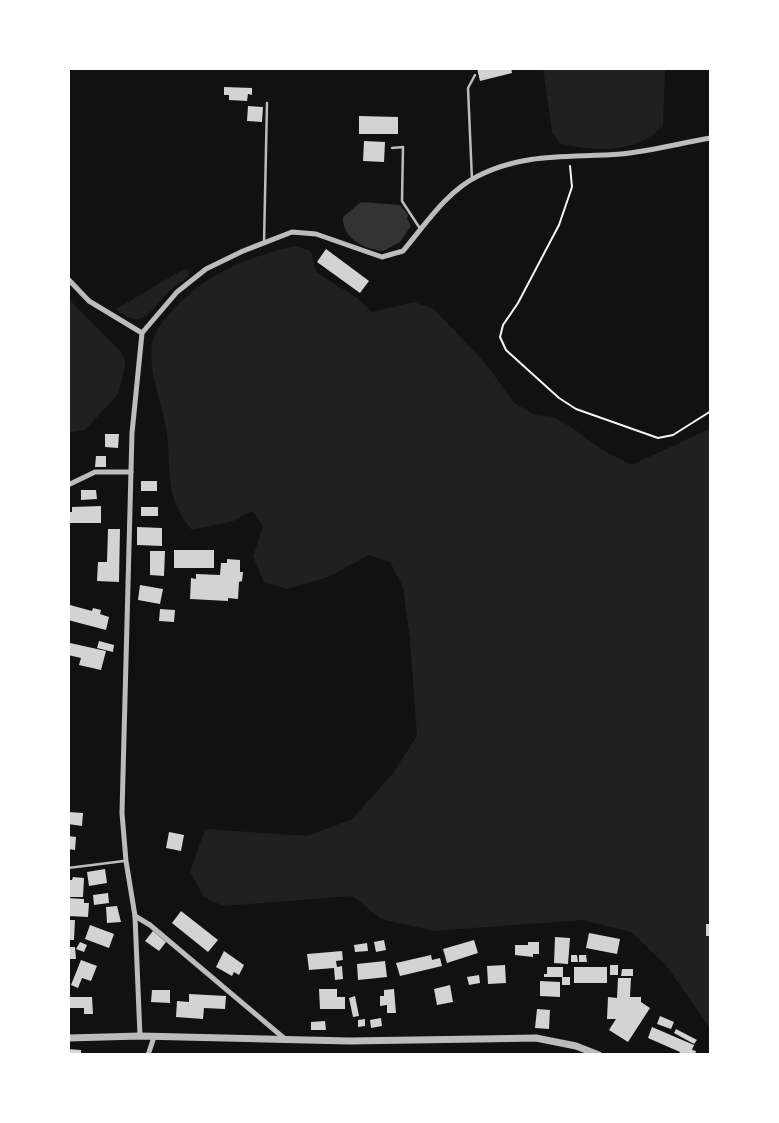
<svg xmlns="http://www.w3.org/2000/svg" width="779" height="1123" viewBox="0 0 779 1123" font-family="Bitter,serif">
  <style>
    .green { fill: #202020 }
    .water { fill: #333 }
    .building { fill: #d3d3d3 }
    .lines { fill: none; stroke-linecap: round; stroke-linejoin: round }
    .path { stroke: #f5f5f5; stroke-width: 2 }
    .service { stroke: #bcbcbc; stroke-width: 2.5 }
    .minor { stroke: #bcbcbc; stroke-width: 5 }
    .tertiary { stroke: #bcbcbc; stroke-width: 7 }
  </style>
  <rect width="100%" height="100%" fill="#111"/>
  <g class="green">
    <path d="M543 68H665L663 126C635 154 598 151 561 144L552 132Z"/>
    <path d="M295 246 311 251 316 272 356 297 372 312 414 302 434 309 487 365 513 402 534 415 554 417 574 429 602 450 632 465 711 428V1030L666 965 631 932 582 920 434 931 381 919 353 896 223 906 204 897 190 872 205 829 308 836 352 819 391 776 417 736 410 640 403 587 390 562 369 555 328 577 287 589 264 582 253 557 263 526 253 511 233 521 192 530C162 494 173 470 166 429 162 401 148 374 152 345 154 331 164 319 174 309 206 274 249 256 295 246Z"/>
    <path d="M184 269 189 270 188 277C180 283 172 288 166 295 148 313 142 331 116 309Z"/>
    <polygon points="68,298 120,351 124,358 125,366 118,394 85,430 68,433"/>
  </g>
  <path class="water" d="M361 202 400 205 408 215 407 219 411 226 400 242 383 251C364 249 342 238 343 217Z"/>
  <g class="building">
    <polygon points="477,68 511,68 512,73 480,81"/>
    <polygon points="224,87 252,88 252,95 248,94 247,101 229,100 229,95 224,95"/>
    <polygon points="248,106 263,107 262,122 247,121"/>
    <polygon points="359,116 398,117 398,134 359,134"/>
    <polygon points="364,141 385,142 384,162 363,161"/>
    <polygon points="326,249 369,281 360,293 317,262"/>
    <polygon points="105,434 119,434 118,448 105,447"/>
    <polygon points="96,456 106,456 106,467 95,467"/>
    <rect x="141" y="481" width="16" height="10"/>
    <polygon points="81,490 96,490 97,499 81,500"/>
    <polygon points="101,506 101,523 68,523 68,512 72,512 72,507"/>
    <rect x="141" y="507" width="17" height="9"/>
    <polygon points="137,527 162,528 162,546 137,545"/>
    <polygon points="108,529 120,529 119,582 97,581 98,562 107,562"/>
    <rect x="174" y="550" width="40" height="18"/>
    <polygon points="150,551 165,551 164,576 150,575"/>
    <polygon points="227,559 240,560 240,572 243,572 242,581 239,582 238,599 228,598 228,601 190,599 191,578 196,579 196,574 220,575 221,563 227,563"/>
    <polygon points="140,585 163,589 160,604 138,600"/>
    <polygon points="70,605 92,611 93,608 101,610 100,614 109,617 106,630 68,620"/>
    <polygon points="160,609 175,610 174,622 159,621"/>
    <polygon points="99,641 114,645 113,652 97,648"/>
    <polygon points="70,643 106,651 101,670 79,665 81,658 68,655"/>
    <polygon points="69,812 83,813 82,826 68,824"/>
    <polygon points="169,832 184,835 181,851 166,848"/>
    <polygon points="68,836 76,837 75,850 68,849"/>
    <polygon points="105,869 107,883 89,886 87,872"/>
    <polygon points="73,877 84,878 83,897 68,897 68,880 72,880"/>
    <polygon points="108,893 109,903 94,905 93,895"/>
    <polygon points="68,898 84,899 84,903 89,903 88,917 68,916"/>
    <polygon points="117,906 121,922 107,923 106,907"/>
    <polygon points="181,911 218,940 208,952 172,923"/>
    <polygon points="68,920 75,920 74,940 68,940"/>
    <rect x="706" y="924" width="5" height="12"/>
    <polygon points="90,925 114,934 109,948 85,939"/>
    <polygon points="153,931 166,942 159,951 145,941"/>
    <polygon points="589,933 620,939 617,954 586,948"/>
    <polygon points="555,937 570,938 568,964 554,963"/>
    <polygon points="384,940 386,950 376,952 374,942"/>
    <polygon points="474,940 478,953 447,963 443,949"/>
    <polygon points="80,942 87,945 84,952 76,949"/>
    <polygon points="528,942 539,942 539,954 533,954 533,957 515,955 515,945 528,945"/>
    <polygon points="367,943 368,951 355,952 354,945"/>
    <polygon points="68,947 75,947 76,959 68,959"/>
    <polygon points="224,951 244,965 239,975 234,972 232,976 216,967"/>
    <polygon points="342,951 343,960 336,961 337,967 342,966 343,979 335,980 334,968 309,970 307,954"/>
    <polygon points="431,955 432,960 440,958 442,966 400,976 396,963"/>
    <polygon points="571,955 577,955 578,962 571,962"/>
    <polygon points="579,955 586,955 587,962 579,962"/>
    <polygon points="81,960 97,966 91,981 82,978 78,988 71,985"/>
    <polygon points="385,961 387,977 358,980 357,964"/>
    <polygon points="505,965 506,983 488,984 487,966"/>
    <rect x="610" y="965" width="8" height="10"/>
    <polygon points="547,967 563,967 563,977 544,977 544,974 547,974"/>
    <rect x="574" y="967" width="33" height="16"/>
    <polygon points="622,969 633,969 633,976 621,976"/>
    <polygon points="479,975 480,983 469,985 467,977"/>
    <rect x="562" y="977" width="8" height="8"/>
    <polygon points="618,978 631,978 630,997 641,997 641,1002 650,1008 628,1042 609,1030 616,1019 607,1019 608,997 617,998"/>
    <polygon points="540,981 560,982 560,997 540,996"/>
    <polygon points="450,985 453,1002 437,1005 434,989"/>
    <polygon points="319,989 337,989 337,997 345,997 345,1009 320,1009"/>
    <polygon points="394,989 396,1013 387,1013 387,1005 380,1006 380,996 384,996 384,990"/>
    <polygon points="152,990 170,990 170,1003 151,1002"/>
    <polygon points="189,994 226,996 225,1009 204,1008 203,1019 176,1017 177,1001 189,1002"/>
    <polygon points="355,996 359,1016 353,1017 349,998"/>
    <polygon points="68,997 92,997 93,1014 84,1014 84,1008 68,1008"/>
    <polygon points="537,1009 550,1010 549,1029 535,1028"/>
    <polygon points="660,1016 674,1022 671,1029 657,1024"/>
    <polygon points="381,1018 382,1026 371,1028 370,1020"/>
    <polygon points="365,1019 365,1026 358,1027 358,1020"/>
    <polygon points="325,1021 326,1030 311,1030 311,1022"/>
    <polygon points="652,1027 694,1045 692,1050 696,1051 695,1055 678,1055 680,1052 648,1038"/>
    <polygon points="676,1029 697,1040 694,1044 674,1033"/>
    <polygon points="68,1049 81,1050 81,1055 68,1055"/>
  </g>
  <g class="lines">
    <polyline class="path" points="570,166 572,187 559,225 518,303 503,325 500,337 506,350 559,398 576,409 658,438 673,435 711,411"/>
    <g class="service">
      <polyline points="392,148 403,147 402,201 421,230"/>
      <polyline points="472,180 468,88 475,75"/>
      <polyline points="264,243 267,103"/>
      <polyline points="68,868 124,861"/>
    </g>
    <g class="minor">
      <polyline points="68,279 89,301 142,333"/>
      <polyline points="68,485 95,472 131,472"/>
      <polyline points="135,916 150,925 285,1039"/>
      <path d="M140 1036 135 916 126 861 122 813 132 433 142 333 177 292 206 269 243 251 292 232 316 234 382 257 403 251C425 225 447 191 478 176 525 152 571 158 621 154 651 151 681 143 711 138"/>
      <polyline points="148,1055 154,1037"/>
    </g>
    <polyline class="tertiary" points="68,1038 140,1036 349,1041 536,1038 576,1046 599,1055"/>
  </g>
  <rect width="779" height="1123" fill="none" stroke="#ffffff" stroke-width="140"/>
</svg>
